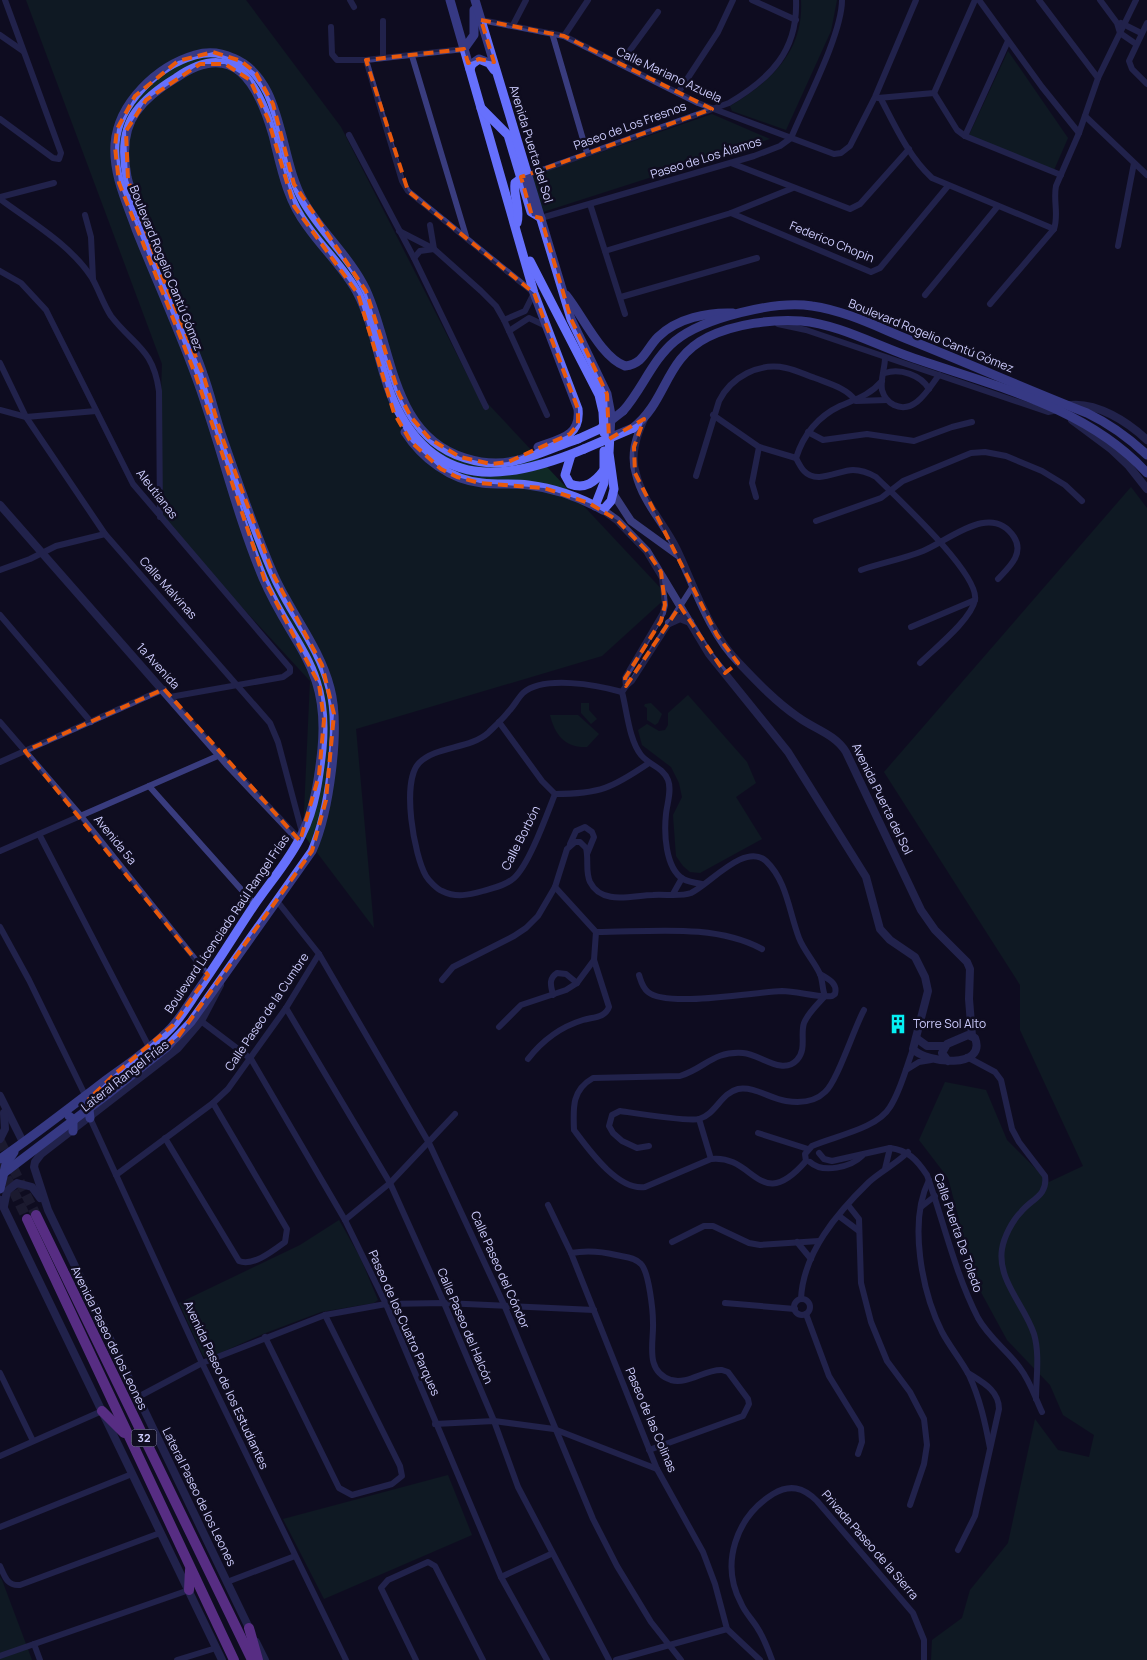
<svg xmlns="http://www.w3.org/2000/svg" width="1147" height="1660" viewBox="0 0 1147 1660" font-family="Manrope,sans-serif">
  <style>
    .green { fill: #102926 }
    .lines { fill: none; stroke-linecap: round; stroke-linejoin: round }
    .primary-tunnel { stroke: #2c2a41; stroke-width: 10; stroke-dasharray: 10 5; stroke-linecap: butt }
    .minor { stroke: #393c7e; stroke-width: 6 }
    .tertiary { stroke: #393c7e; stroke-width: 8 }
    .secondary { stroke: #6670fc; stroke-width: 9 }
    .primary { stroke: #af56fb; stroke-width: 10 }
    .secondary-bridge { stroke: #6670fc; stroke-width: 9 }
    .marked { fill: none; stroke: #e8590c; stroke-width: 4; stroke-dasharray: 10 6; stroke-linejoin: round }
    .labels { text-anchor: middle; stroke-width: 5; stroke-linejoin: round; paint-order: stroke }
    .shield { fill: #0f0d20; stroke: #9593bb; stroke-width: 1 }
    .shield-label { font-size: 11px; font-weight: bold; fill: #cecdfe }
    .street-label { font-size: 12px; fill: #cecdfe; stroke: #0f0d20 }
    .poi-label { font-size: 12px; fill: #cecdfe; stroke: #0f0d20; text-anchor: start }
  </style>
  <rect width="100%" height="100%" fill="#0f0d20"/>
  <g class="green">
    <polygon points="26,0 246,0 341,127 475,390 668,596 602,656 356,729 374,928 303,834 310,681 157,515 162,364"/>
    <path d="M801 0H837L831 31 786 130 732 111 730 106C771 81 804 52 801 0Z"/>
    <polygon points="1008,51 1068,138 1054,170 969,135"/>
    <polygon points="712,114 770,139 543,212 532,176"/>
    <polygon points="1131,487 1147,508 1147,1660 931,1660 932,1640 962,1618 970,1590 1008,1543 1035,1419 1058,1450 1089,1457 1094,1435 1063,1415 1050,1385 1007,1340 976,1283 948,1178 919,1140 945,1082 986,1090 1007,1140 1049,1182 1083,1166 1020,1030 1020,985 884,772"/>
    <polygon points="688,695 747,762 756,783 736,797 762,839 700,873 690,872 683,866 676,856 673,815 682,797 679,783 671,767 642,745 638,730 647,724 659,731 665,730 668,725 668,713"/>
    <polygon points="581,703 589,703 589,710 597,719 591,724 581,713"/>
    <polygon points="651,703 662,714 658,723 655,725 647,720 647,708 644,706 645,704"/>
    <path d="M550 715H578L599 734 587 747C565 748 555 735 550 715Z"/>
    <polygon points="339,1220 360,1257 378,1300 374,1303 321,1312 263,1334 209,1358 203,1356 179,1303 300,1245"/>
    <polygon points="448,1475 472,1535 324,1599 283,1519"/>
    <polygon points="0,1577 2,1580 32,1660 0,1660"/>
  </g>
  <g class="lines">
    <g class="primary-tunnel">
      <polyline points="0,1141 36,1215"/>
      <polyline points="0,1164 27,1219"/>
    </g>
    <g class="minor">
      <polyline points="350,0 354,7"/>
      <polyline points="752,0 796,20"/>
      <polyline points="979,0 1042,87 1079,133"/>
      <polyline points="1039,0 1098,78"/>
      <polyline points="1100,0 1117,23 1120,33 1136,44"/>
      <polyline points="481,20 564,36 698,103 834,154 841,153 850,146 875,97 916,0"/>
      <polyline points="383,21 383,58"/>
      <polyline points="1121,23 1141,33"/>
      <polyline points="1147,23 1129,61 1132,69 1147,84"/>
      <polyline points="513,25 526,0"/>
      <polyline points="331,27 332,54 337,60 366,60 464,49"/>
      <polyline points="552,33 587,153"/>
      <polyline points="0,35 23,51"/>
      <polyline points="564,36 588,0"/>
      <polyline points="412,56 466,236"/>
      <polyline points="366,60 402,181 408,191 534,293 525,311 504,320"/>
      <polyline points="620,64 658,12"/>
      <polyline points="678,93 718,32 733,0"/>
      <polyline points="934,93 957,130 965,136 1061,175"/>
      <polyline points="878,98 934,93 975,0"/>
      <path d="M881 99C895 126 909 157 932 178L1054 229"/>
      <polyline points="1085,116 1147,175"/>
      <polyline points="0,119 53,158 59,159 61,153 5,0"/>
      <polyline points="349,135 414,258 486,407"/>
      <polyline points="965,136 1008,41"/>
      <polyline points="731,163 850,209 860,204 909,149"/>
      <path d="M528 175 729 103C770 79 798 51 796 0"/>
      <polyline points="0,197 54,183"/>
      <path d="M0 199C31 222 71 245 92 278 99 290 103 304 111 316 134 346 153 348 159 391L160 517"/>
      <polyline points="590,204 625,314"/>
      <polyline points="731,213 871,272 880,268 948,186"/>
      <polyline points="85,215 91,237 93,279"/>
      <path d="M541 218 754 156 780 146 791 138C805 104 842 34 842 0"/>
      <polyline points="399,231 434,249 481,291 496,306 504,320 547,415"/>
      <polyline points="1118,246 1134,163"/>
      <polyline points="605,251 731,213 793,188"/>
      <polyline points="414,258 420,251 434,249 430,225"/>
      <polyline points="0,271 21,283 46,310 133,484 290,668 290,672 283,677 170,697"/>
      <polyline points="925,295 998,206"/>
      <polyline points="621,297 757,258"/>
      <path d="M990 304 1054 229C1059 214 1053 201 1056 186L1079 133 1098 78 1136 0"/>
      <polyline points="778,324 806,330 1048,412 1058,410"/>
      <polyline points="509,331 529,318 546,326"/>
      <path d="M885 358C885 368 880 380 882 390 884 397 888 402 894 405 915 415 929 388 939 375"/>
      <polyline points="0,363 26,417 105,534 270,723 278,742 302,832"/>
      <path d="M885 373C900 368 921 375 929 389"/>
      <polyline points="856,401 887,400"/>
      <polyline points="0,410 26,417 96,411"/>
      <polyline points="713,415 759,447 796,458"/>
      <polyline points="808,432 823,440 867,434 914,441 952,427 972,422"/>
      <path d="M796 458C798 462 801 468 804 471 817 485 839 470 853 470 862 470 869 473 876 477 895 496 980 574 975 600 971 620 934 649 920 663"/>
      <path d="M796 458C803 436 817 417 840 406 856 399 870 395 882 381"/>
      <path d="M696 476 719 401C731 377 759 362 786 368 796 370 806 375 815 378 830 384 846 388 855 400"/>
      <polyline points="756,497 752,483 759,447"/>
      <polyline points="816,521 881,498 903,481 971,453 985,452 1006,456 1042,471 1065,485 1082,501"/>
      <polyline points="0,570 30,559 56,546 105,534"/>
      <path d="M861 570C881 563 903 559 923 551 950 540 991 502 1014 537 1025 554 1008 568 998 579"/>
      <path d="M693 586 632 681 626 686 622 692C627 711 629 740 641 755 649 765 663 767 668 780 672 790 667 804 666 814 664 832 665 868 683 879 689 882 696 883 702 884"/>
      <polyline points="0,615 91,722"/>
      <polyline points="911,627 975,600"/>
      <polyline points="626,686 625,678 663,613 665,605 662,578"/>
      <polyline points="0,722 81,816 208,975"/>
      <polyline points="499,722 542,781 555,794"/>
      <polyline points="0,762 164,689"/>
      <polyline points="149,786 255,905"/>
      <path d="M555 794C547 814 529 865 514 878 505 886 493 888 483 891 469 895 456 898 442 891 437 889 429 881 426 876 414 855 401 782 419 763 435 746 470 749 488 733 495 726 503 719 509 711 514 706 518 698 523 693 544 675 597 685 622 692"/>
      <path d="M555 794C600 794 612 788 649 763"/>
      <polyline points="39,834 149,1047"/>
      <polyline points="570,844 576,831 585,827 592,832 594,837 587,854"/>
      <polyline points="0,851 220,755"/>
      <polyline points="673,894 682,878"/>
      <polyline points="277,901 319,954 429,1143 505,1307 593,1519 617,1566 651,1622 681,1660"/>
      <polyline points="0,927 29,980 87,1099"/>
      <path d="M596 932C650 932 714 923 762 949"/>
      <path d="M639 975C641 981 642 987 648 992 667 1008 754 992 782 991 797 991 819 998 832 996L835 994C838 983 828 979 820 974"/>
      <path d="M442 980 453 967 514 936 526 928 538 916 555 887 567 849 575 842H580L586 848C589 859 585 871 590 882 602 906 633 895 653 895 665 894 680 897 691 893 710 884 745 842 766 861 787 881 789 912 799 938 804 951 814 961 820 974 823 981 822 989 825 996"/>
      <path d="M553 995C551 986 548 979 557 973L566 974 577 983"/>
      <polyline points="286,1008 390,1183 444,1303 494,1421 518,1487 609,1660"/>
      <polyline points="201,1021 251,1059 345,1220 386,1304 501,1577 547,1660"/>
      <polyline points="499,1027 521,1005 566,990 577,983 594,960"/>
      <path d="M967 1057 995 1072 1001 1080 1012 1129 1019 1142 1045 1176C1048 1196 1031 1199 1021 1212 1012 1221 1004 1237 1002 1249 997 1280 1025 1306 1034 1334 1040 1354 1036 1379 1036 1399"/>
      <path d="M528 1059C542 1041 560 1027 583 1020 593 1017 605 1018 609 1007L594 960 596 932 555 887"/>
      <polyline points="906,1070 919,1062 931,1060"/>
      <polyline points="90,1118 202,1363 346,1660"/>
      <polyline points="699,1119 711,1159"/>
      <polyline points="758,1133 808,1149"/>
      <path d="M165 1138 239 1261C253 1267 274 1250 285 1242L287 1229 213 1103"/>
      <path d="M649 1146 637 1148 622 1141 613 1133 609 1126 612 1115 620 1111C634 1113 689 1122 699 1119 716 1114 721 1093 738 1089 754 1086 771 1099 786 1101 799 1103 815 1102 825 1092 837 1082 854 1028 864 1010"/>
      <path d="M819 1153 824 1159 832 1161 890 1148C908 1150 917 1160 927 1175 944 1223 955 1273 978 1318 989 1338 1007 1350 1020 1368 1030 1381 1035 1397 1042 1412"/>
      <path d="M806 1161C759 1215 755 1154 711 1159L645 1187C618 1191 589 1150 574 1130 573 1107 572 1090 593 1078L680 1076C706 1068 712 1051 743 1053 760 1054 782 1076 797 1060 807 1049 800 1035 804 1023 808 1013 818 1004 825 996"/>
      <path d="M806 1161 805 1154 812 1146C834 1136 877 1129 890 1107 901 1090 906 1068 913 1049"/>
      <path d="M810 1162C823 1174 851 1167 862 1156"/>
      <polyline points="885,1169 890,1148"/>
      <polyline points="116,1175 213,1103 228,1089 286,1008 319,954"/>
      <path d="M929 1180C908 1222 922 1292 942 1332 950 1347 961 1360 969 1375 980 1399 985 1422 990 1448"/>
      <polyline points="548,1205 571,1253 657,1469 703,1552 715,1584 727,1629 760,1660"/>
      <polyline points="848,1205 859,1219 861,1283 871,1322 887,1361 910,1392 924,1419 927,1445 924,1464 910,1505"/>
      <polyline points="921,1207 935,1196"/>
      <polyline points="839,1216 859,1231"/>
      <polyline points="345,1220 390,1183 455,1114"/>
      <polyline points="672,1242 704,1226 713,1226 749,1243 760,1245 819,1241"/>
      <polyline points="797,1242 811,1259"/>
      <path d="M571 1253C587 1250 600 1251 616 1255 624 1257 635 1257 641 1264 649 1272 653 1311 653 1323 654 1342 644 1371 671 1380 688 1385 705 1369 722 1370L728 1372 748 1399 749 1404 743 1416 649 1450"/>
      <path d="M801 1299C803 1253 837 1213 869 1182 881 1171 896 1164 908 1152"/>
      <circle cx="802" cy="1307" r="8"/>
      <polyline points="725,1303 795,1309"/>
      <polyline points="806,1314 829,1376 861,1428 862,1442 858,1454"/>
      <polyline points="265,1337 339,1488 352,1495 392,1484 402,1476 400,1466 325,1315"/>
      <polyline points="0,1373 33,1441"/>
      <polyline points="138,1397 202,1363 325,1315 386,1304 444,1303 594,1310"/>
      <polyline points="435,1424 494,1421 554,1429 657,1469"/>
      <polyline points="0,1456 102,1411"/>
      <polyline points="0,1527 132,1474"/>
      <path d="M958 1550 975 1516 999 1409C999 1390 982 1382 968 1373"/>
      <path d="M0 1566C5 1577 7 1586 20 1585L160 1533"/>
      <polyline points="501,1577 551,1554"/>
      <polyline points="227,1582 295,1556"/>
      <polyline points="34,1644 40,1660"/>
      <polyline points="0,1656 189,1590"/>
      <polyline points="177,1660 216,1648"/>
      <polyline points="416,1660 381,1588 388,1580 428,1562 435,1566 483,1660"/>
      <polyline points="616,1660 727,1629"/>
      <path d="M772 1660C768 1649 764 1638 758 1629 753 1620 745 1613 741 1603 720 1564 736 1517 773 1494 790 1484 803 1487 817 1501L913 1613 924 1640V1660"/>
    </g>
    <g class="tertiary">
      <path d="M1070 405C1097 402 1128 422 1147 440"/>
      <path d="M644 419C636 437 630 455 636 474 643 503 665 524 677 550 695 588 709 633 739 663 757 682 776 702 798 717 814 729 835 734 846 752L921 910 935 930 967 962 970 969 969 999 972 1036"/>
      <polyline points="1072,420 1111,449 1128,465 1147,489"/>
      <polyline points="614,495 631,521 678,555"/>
      <polyline points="0,505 228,765 299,840"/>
      <path d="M603 510 617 520 647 551 709 654 788 752 866 877 880 929 890 940 915 957 925 977 928 991 913 1049C927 1064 987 1069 975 1038L968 1035 947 1044 942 1053 948 1061"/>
      <polyline points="669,623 680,618 690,622"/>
      <polyline points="220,985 201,1021 178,1048 41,1154 35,1162 34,1167 48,1210 251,1632"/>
      <polyline points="916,1038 927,1046 944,1046"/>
      <polyline points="0,1096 23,1142"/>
      <polyline points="0,1139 5,1129 4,1113"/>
      <polyline points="0,1200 222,1660"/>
      <polyline points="4,1206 7,1191 17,1183 32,1187 40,1198"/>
      <polyline points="256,1642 265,1660"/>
    </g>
    <g class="secondary">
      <path d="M450 0 534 293 578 409C581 437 559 439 538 447"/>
      <polyline points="464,49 474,35 474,10"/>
      <polyline points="470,69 472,64 479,59 489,63 494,70"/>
      <polyline points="481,108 508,135 531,212 541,218"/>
      <path d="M517 223C521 209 513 197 515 183L526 175"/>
      <polyline points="530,261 599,395 603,412 604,433"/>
      <path d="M566 295C583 316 601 357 625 366 644 364 646 349 658 337 677 318 708 312 733 313"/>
      <path d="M623 411C642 390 652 360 675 341 703 318 776 300 812 306 847 311 879 328 912 341 970 364 1028 390 1087 413 1110 424 1128 437 1147 455"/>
      <path d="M633 428C668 400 664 359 708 337 735 324 771 319 801 321 836 324 872 343 905 355 989 385 1085 405 1147 473"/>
      <path d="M405 432C422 458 450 480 482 483 497 485 513 483 528 485 553 488 581 498 603 510L611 501 614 489 609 453 611 415 607 394 571 319 475 0"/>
      <path d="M571 455 565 475 570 484C585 490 595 482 604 470"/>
      <polyline points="595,506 604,483 604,451"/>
      <path d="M108 1094 167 1047 191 1022 312 851C329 813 341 728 330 688 320 649 293 616 276 580 256 536 239 485 223 439 215 417 211 395 203 374 192 341 175 309 162 276 155 258 149 239 142 220 137 206 130 191 127 177 123 155 122 131 136 112 146 98 161 87 176 78 234 38 258 83 273 135 281 167 287 200 307 226 323 249 344 268 357 292 375 326 378 365 393 400 434 491 505 482 584 449"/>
      <polyline points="69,1116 73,1119 73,1131"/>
      <polyline points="90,1118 88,1102 96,1092"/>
      <path d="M0 1159C35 1135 68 1109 102 1083 125 1066 151 1049 171 1028 182 1016 190 1002 199 989 218 962 235 934 253 907 269 883 290 860 302 834 315 808 319 777 322 749 330 666 292 646 263 578 235 511 220 441 195 374 177 325 155 277 136 229 126 201 113 174 115 144 118 103 157 66 195 55 209 51 220 52 233 58 285 79 278 159 304 202 322 233 350 257 366 290 393 349 391 435 465 458 481 463 497 465 514 461 535 457 557 446 578 439"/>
      <polyline points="0,1189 6,1164 14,1152"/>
    </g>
    <g class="primary">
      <polyline points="36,1215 252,1660"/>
      <polyline points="27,1219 234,1660"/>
      <polyline points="102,1411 124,1433"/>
      <polyline points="189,1590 190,1570"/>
      <polyline points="249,1628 258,1660"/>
    </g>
    <g class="secondary-bridge">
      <polyline points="578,439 600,429 623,411"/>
      <polyline points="584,449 633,428"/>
      <polyline points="0,1176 108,1094"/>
    </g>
  </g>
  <path d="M0 0H1147V1660H0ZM481 20 564 36 712 109 521 177 532 216 541 218 571 319 607 394 609 439 644 419 634 447 635 473 717 635 738 663 725 673 680 606 626 686 625 678 661 621 665 605 661 572 647 551 617 520 589 503 544 488 480 483 457 477 441 469 411 442 394 413 358 294 294 206 268 119 250 80 225 64H200L146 100 126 131 128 180 162 276 203 374 222 437 274 576 322 665 334 714 326 800 312 851 178 1037 88 1110 89 1099 116 1073 173 1025 208 975 25 751 164 689 300 841 319 775 324 720 319 684 265 581 196 376 119 183 115 147 117 129 135 96 178 61 213 52 241 61 256 73 273 104 294 184 366 291 399 394 411 417 430 439 460 457 491 464 508 462 570 434 578 424V409L534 293 408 191 366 60 464 49 468 63 479 59 494 62Z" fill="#0f0d20" fill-opacity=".55" fill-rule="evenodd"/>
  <path class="marked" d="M481 20 564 36 712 109 521 177 532 216 541 218 571 319 607 394 609 439 644 419 634 447 635 473 717 635 738 663 725 673 680 606 626 686 625 678 661 621 665 605 661 572 647 551 617 520 589 503 544 488 480 483 457 477 441 469 411 442 394 413 358 294 294 206 268 119 250 80 225 64H200L146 100 126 131 128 180 162 276 203 374 222 437 274 576 322 665 334 714 326 800 312 851 178 1037 88 1110 89 1099 116 1073 173 1025 208 975 25 751 164 689 300 841 319 775 324 720 319 684 265 581 196 376 119 183 115 147 117 129 135 96 178 61 213 52 241 61 256 73 273 104 294 184 366 291 399 394 411 417 430 439 460 457 491 464 508 462 570 434 578 424V409L534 293 408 191 366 60 464 49 468 63 479 59 494 62Z"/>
  <defs>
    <symbol id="building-bare" viewBox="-9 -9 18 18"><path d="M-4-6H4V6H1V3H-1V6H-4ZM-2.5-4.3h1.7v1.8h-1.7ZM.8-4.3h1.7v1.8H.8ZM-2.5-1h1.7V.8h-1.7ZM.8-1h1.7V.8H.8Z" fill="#05eff2" stroke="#0f0d20" stroke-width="2.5" paint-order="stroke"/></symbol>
  </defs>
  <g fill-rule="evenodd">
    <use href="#building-bare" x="884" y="1010" width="28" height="28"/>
  </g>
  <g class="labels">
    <rect class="shield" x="131.5" y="1429.5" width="25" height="17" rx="4"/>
    <g class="shield-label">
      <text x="144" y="1442">32</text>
    </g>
    <g class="street-label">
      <text transform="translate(669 75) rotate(25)" y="4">Calle Mariano Azuela</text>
      <text transform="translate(630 126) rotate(-20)" y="4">Paseo de Los Fresnos</text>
      <text transform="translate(531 144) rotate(73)" y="4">Avenida Puerta del Sol</text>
      <text transform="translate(706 158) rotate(-17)" y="4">Paseo de Los Álamos</text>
      <text transform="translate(832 242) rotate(22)" y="4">Federico Chopin</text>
      <text transform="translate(166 268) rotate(68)" y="4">Boulevard Rogelio Cantú Gómez</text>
      <text transform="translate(931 336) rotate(22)" y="4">Boulevard Rogelio Cantú Gómez</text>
      <text transform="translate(157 494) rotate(52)" y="4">Aleutianas</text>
      <text transform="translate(168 588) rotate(48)" y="4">Calle Malvinas</text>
      <text transform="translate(158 666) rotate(48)" y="4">1a Avenida</text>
      <text transform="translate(882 799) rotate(64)" y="4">Avenida Puerta del Sol</text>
      <text transform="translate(521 838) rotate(-63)" y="4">Calle Borbón</text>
      <text transform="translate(115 840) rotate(51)" y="4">Avenida 5a</text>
      <text transform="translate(227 924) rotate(-56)" y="4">Boulevard Licenciado Raúl Rangel Frías</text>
      <text transform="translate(267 1012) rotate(-56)" y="4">Calle Paseo de la Cumbre</text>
      <text transform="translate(125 1076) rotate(-38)" y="4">Lateral Rangel Frías</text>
      <text transform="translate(958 1233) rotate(71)" y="4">Calle Puerta De Toledo</text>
      <text transform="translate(500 1270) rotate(66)" y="4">Calle Paseo del Cóndor</text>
      <text transform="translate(404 1323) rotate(66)" y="4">Paseo de los Cuatro Parques</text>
      <text transform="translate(465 1326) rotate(67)" y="4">Calle Paseo del Halcón</text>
      <text transform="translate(109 1338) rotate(64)" y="4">Avenida Paseo de los Leones</text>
      <text transform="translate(226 1385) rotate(65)" y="4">Avenida Paseo de los Estudiantes</text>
      <text transform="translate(651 1420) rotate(67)" y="4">Paseo de las Colinas</text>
      <text transform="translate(199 1497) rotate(64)" y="4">Lateral Paseo de los Leones</text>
      <text transform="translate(870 1545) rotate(49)" y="4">Privada Paseo de la Sierra</text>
    </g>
    <g class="poi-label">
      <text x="913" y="1028">Torre Sol Alto</text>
    </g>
  </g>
</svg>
